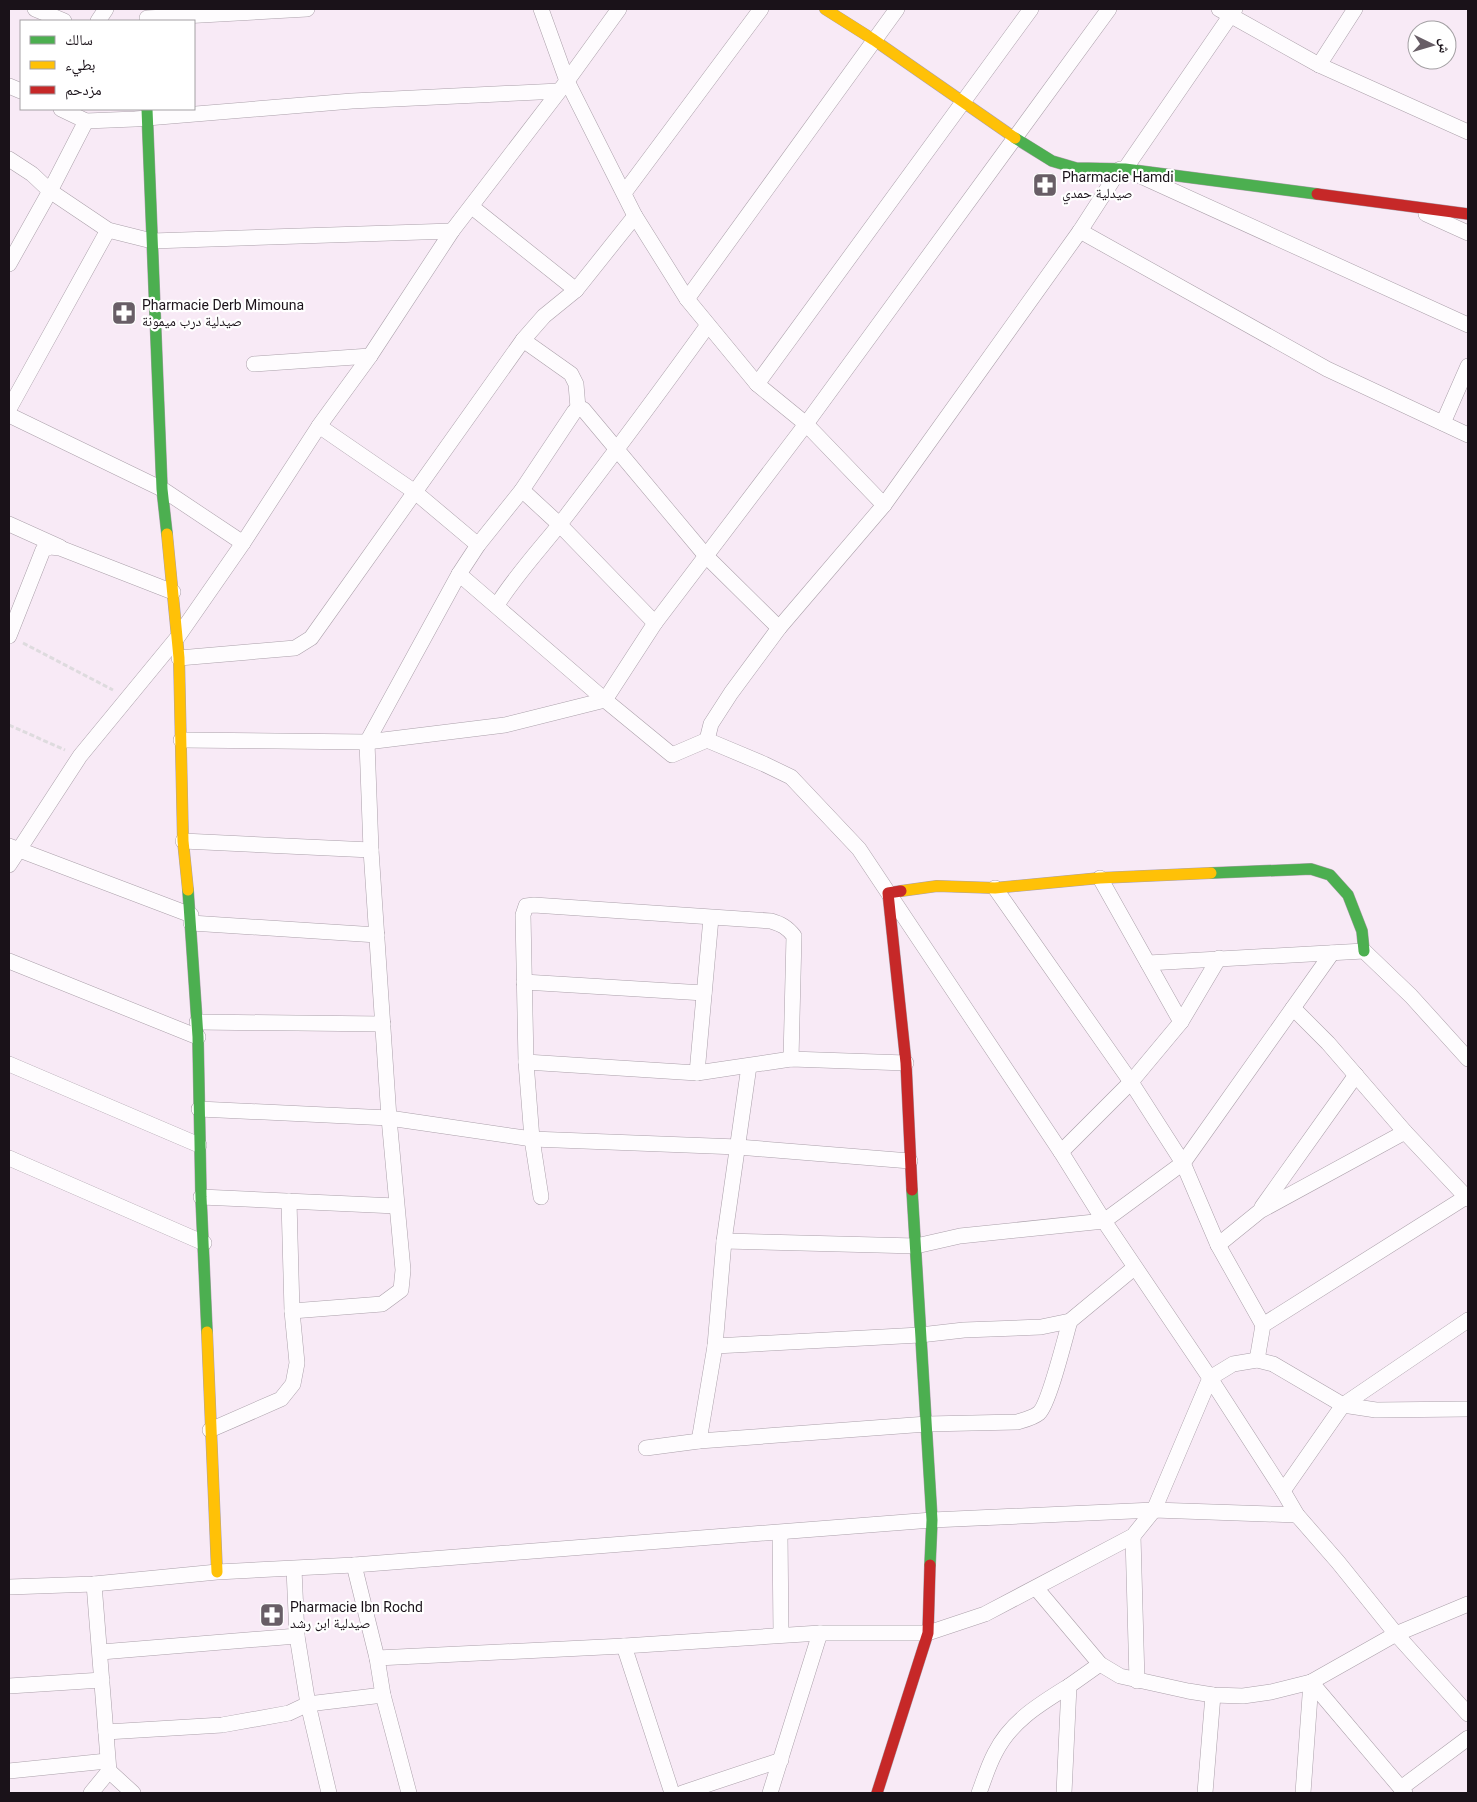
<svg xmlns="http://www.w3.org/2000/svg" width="1477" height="1802" viewBox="0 0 1477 1802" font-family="Roboto,'Noto Naskh Arabic',sans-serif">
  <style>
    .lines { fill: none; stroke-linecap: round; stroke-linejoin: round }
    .street-casing { stroke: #aba0aa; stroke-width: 16 }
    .fast-casing { stroke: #aba0aa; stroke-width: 12 }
    .slow-casing { stroke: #aba0aa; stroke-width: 12 }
    .jam-casing { stroke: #aba0aa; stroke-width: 12 }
    .path { stroke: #dedbde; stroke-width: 3; stroke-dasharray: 5 2.5; stroke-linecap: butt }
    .street { stroke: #fefcfe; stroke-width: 15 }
    .fast { stroke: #4caf50; stroke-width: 11 }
    .slow { stroke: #ffc107; stroke-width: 11 }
    .jam { stroke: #c62828; stroke-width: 11 }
    .labels { text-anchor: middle; stroke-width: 4.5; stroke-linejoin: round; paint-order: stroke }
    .poi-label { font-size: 14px; fill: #1a1219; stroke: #fff; text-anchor: start }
  </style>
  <rect width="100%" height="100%" fill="#f8eaf6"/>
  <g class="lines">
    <defs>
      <g id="street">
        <polyline points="35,9 64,21"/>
        <polyline points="541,9 567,81 635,216 687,299 757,384 806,424 884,505"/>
        <polyline points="1219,9 1319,65 1468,132"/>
        <polyline points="1235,9 1125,169 1468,325"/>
        <polyline points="147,18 307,9"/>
        <polyline points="98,21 106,9"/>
        <polyline points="1319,65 1355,9"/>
        <polyline points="9,86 21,91"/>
        <polyline points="61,109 86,121 135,119 352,101 559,91"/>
        <polyline points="9,159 32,174 50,191 108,230 152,241 452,231"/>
        <polyline points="624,193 761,9"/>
        <polyline points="472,207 576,290"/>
        <polyline points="1426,214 1468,233"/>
        <polyline points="1080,231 1327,369 1468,435"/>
        <polyline points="9,264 50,191 86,121"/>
        <polyline points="687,299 897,9"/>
        <polyline points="523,340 571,374 576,384 578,408"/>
        <polyline points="254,364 370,356"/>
        <polyline points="757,384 1031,9"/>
        <polyline points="9,409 108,230"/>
        <polyline points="9,415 162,489 243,543"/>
        <polyline points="1443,423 1468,366"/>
        <polyline points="319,426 415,492 478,545 522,490 574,412 578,408 583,409 706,556 779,628"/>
        <polyline points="522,490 560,525 655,623"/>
        <polyline points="9,524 60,547"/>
        <polyline points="459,574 605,700 672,755 707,740 764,764 791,777 859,849 1061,1152 1104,1221 1210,1378 1233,1364 1257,1360 1273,1364 1343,1405 1376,1410 1468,1409"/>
        <path d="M497 605C517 573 544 545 567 515 615 452 662 389 708 325"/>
        <polyline points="9,636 43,550 50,547 60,548 173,592"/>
        <polyline points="179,658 295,648 311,638 523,340 544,316 576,290 635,216"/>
        <polyline points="181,740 367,742 505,725 605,700 655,623 806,424 1109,9"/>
        <polyline points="707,740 711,724 731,693 779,628 884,505 1080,231 1120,169"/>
        <polyline points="183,841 371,850"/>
        <polyline points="9,846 191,915"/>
        <polyline points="9,865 80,756 177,638 243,543 319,426 370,356 452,231 567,81 619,9"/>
        <polyline points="995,888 1131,1082 1183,1163 1218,1245 1263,1325"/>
        <polyline points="191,923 377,935"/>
        <polyline points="9,961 198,1037"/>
        <polyline points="1148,963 1364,951 1411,996 1468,1059"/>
        <polyline points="524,982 704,993"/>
        <polyline points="1293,1008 1328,1043 1405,1132 1468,1199"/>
        <polyline points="197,1022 383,1024"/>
        <polyline points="1181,1022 1219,958"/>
        <polyline points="526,1062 697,1073 791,1059 906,1063"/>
        <polyline points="9,1064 199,1145"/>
        <polyline points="697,1073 711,918"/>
        <polyline points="199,1109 389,1118 532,1139 738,1147 910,1161"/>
        <polyline points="1061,1152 1131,1082 1181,1022 1100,878"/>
        <polyline points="9,1158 204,1243"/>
        <polyline points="201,1197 396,1206"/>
        <path d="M541 1197 532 1139 526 1062 523 915 526 906 534 905 771 921C781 924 787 927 794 936L791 1059"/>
        <polyline points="1262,1207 1356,1075"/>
        <polyline points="724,1241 916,1246 960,1236 1104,1221 1183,1163 1332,953"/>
        <polyline points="1218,1245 1260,1211 1405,1132"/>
        <polyline points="292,1311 382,1304 401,1290 403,1270 389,1118 371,850 367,742 459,574 478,545"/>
        <polyline points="715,1346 724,1241 749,1066"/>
        <polyline points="1257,1360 1263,1325 1466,1197"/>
        <polyline points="210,1430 281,1399 293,1384 297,1363 292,1311 289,1201"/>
        <polyline points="699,1441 715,1346 920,1335 964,1330 1041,1327 1070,1321 1134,1268"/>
        <path d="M646 1448 699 1441 927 1424 1017 1422C1024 1420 1033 1418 1039 1413 1049 1404 1065 1338 1070 1321"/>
        <polyline points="1283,1491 1343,1405 1468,1320"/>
        <polyline points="780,1533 781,1635"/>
        <polyline points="1133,1536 1137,1681"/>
        <polyline points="354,1565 377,1658 383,1695 409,1793"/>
        <polyline points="294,1569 297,1636 308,1704 329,1793"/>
        <polyline points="9,1587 94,1584 217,1572 354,1565 932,1520 1154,1510 1297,1515"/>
        <polyline points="1036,1588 1100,1664 1120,1676 1188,1691 1213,1695 1243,1696 1271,1692 1311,1682 1396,1634 1468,1604"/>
        <polyline points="624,1646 672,1793"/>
        <polyline points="101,1652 297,1636"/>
        <polyline points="377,1658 624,1646 820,1633 928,1633 985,1614 1133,1536 1154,1510 1210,1378 1283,1491 1297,1515 1338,1562 1396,1634 1468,1714"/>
        <polyline points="1311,1682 1405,1793"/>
        <polyline points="9,1686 102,1680"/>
        <polyline points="106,1732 222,1725 289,1713 308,1704 383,1695"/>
        <polyline points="9,1771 107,1761"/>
        <polyline points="109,1771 133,1793"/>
        <polyline points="1401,1788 1468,1738"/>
        <polyline points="91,1793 109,1771 94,1584"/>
        <polyline points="682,1793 781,1760"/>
        <polyline points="770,1793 820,1633"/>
        <path d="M979 1793C984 1780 988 1766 995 1753 1011 1721 1040 1704 1069 1686"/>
        <polyline points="1064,1793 1069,1686 1100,1664"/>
        <polyline points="1205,1793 1213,1695"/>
        <polyline points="1303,1793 1311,1682"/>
      </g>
      <g id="fast">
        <polyline points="147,109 162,489 167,534"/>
        <polyline points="1015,138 1052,161 1076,168 1125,169 1317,194"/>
        <polyline points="1211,873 1311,869 1330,875 1348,895 1362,931 1364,951"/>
        <polyline points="188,890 198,1037 201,1197 207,1332"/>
        <polyline points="912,1190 932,1520 930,1565"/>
      </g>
      <g id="slow">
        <polyline points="825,9 874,40 1015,138"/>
        <polyline points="167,534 179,658 183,841 188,890"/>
        <polyline points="901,891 937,886 995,888 1100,878 1211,873"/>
        <polyline points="207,1332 217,1572"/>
      </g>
      <g id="jam">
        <polyline points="1317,194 1468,214"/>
        <polyline points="901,891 888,893 906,1063 912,1190"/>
        <polyline points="877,1793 928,1633 930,1565"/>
      </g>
    </defs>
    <use href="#street" class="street-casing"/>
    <use href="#fast" class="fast-casing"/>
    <use href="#slow" class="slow-casing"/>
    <use href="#jam" class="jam-casing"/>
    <g class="path">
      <polyline points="23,643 113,690"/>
      <polyline points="9,725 65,750"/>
    </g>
    <use href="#street" class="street"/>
    <use href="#fast" class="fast"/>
    <use href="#slow" class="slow"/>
    <use href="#jam" class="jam"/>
  </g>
  <defs>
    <symbol id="pharmacy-square" viewBox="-11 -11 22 22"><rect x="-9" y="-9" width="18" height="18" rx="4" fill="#685e66" stroke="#fff"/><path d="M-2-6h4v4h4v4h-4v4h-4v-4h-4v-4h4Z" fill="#fff"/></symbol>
  </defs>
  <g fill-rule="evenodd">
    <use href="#pharmacy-square" x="1031" y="171" width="28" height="28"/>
    <use href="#pharmacy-square" x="110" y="299" width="28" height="28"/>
    <use href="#pharmacy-square" x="258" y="1601" width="28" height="28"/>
  </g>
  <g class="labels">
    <g class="poi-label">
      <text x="1062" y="182">Pharmacie Hamdi<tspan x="1062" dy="16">صيدلية حمدي</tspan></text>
      <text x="142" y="310">Pharmacie Derb Mimouna<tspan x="142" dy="16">صيدلية درب ميمونة</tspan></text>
      <text x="290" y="1612">Pharmacie Ibn Rochd<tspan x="290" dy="16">صيدلية ابن رشد</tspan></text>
    </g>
  </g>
  <rect width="1477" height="1802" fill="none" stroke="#1a1219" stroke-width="20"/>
  <rect x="20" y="20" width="175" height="90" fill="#ffffff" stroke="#a3a0a3"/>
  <rect x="30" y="36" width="25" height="8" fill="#4caf50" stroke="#a3a0a3"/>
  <text x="65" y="45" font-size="15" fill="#1a1219">سالك</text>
  <rect x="30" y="61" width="25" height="8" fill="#ffc107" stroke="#a3a0a3"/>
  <text x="65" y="70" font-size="15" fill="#1a1219">بطيء</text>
  <rect x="30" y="86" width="25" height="8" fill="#c62828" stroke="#a3a0a3"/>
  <text x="65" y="95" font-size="15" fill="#1a1219">مزدحم</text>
  <g transform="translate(1432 45) rotate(95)"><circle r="24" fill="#ffffff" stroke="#a3a0a3"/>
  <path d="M0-4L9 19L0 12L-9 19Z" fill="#685e66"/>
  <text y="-8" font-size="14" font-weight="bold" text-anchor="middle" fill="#1a1219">ش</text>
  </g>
</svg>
